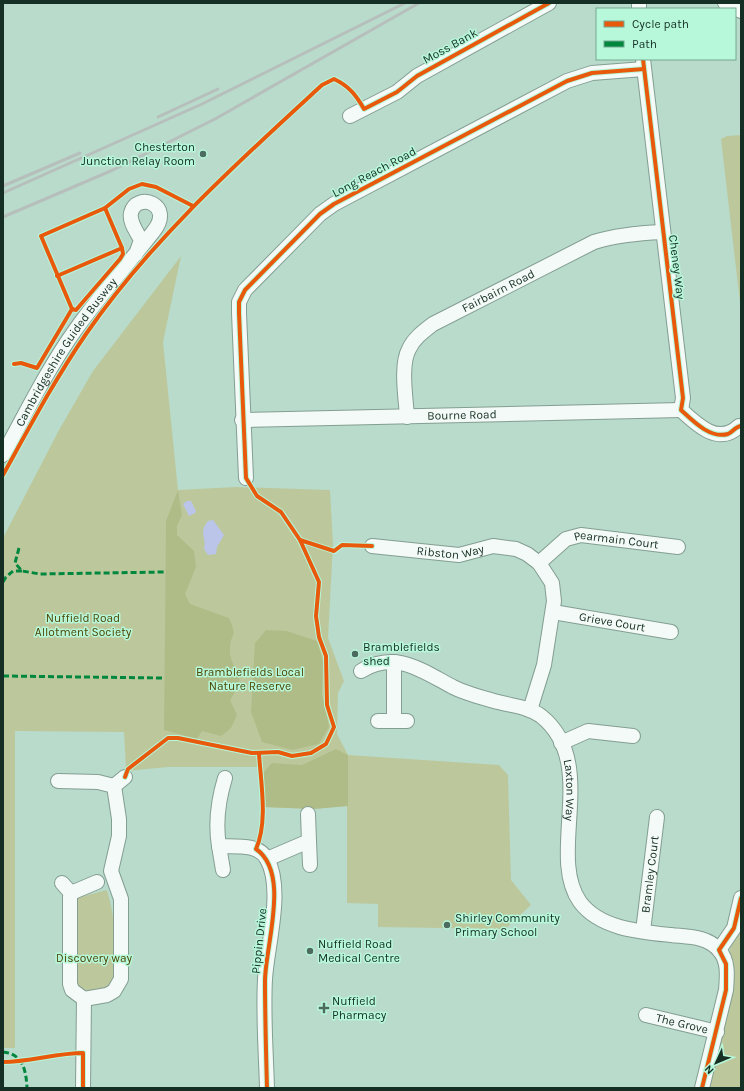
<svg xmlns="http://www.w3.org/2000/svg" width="744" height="1091" viewBox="0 0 744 1091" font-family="Karla,sans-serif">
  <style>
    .green { fill: #bcc89c }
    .forest { fill: #b0bc88 }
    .water { fill: #bac5e9 }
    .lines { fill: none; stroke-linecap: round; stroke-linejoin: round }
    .street-casing { stroke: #839e92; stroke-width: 16 }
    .street { stroke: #f4faf7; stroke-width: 14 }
    .rail { stroke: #b6bfbb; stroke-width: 3 }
    .quiet { stroke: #00873e; stroke-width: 3; stroke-dasharray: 6 3; stroke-linecap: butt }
    .cycleway-casing { stroke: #b7f8da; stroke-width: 6 }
    .cycleway { stroke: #e8590c; stroke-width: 4 }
    .poi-dot { fill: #4e6b5f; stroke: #b7f8da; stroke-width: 1.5 }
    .labels { text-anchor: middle; stroke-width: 3; stroke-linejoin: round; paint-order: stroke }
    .street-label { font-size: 12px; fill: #152f24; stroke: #b7f8da }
    .poi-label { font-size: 12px; fill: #152f24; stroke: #b7f8da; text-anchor: start }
    .park-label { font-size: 12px; fill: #4d4704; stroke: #b7f8da }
  </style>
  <rect width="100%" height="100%" fill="#b9dbcc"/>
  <g class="green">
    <polygon points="741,135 741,311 721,139 727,136"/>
    <polygon points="181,256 163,342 178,490 236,487 330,490 333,544 328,638 344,681 338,693 337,734 348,755 499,765 508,775 511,880 531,905 505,929 378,927 378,904 347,903 347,806 313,809 264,807 262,767 168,767 126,771 124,732 15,731 15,1048 3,1048 3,538 59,430 93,371"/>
    <path d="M107 890C116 920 118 955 112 986 98 993 88 993 76 985V898Z"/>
    <polygon points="741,924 741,1088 709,1088 730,959 730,949 733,939"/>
  </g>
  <g class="forest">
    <path d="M178 490 182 515 177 526V535L194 551 196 567 185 594 190 604 229 618C238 638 231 632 230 648 229 674 252 668 230 700L237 715 231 728 221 736 202 731 197 739 164 730 166 521Z"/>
    <polygon points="266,630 287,631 317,641 323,661 322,694 329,727 319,744 292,750 262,742 251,712 255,643"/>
    <polygon points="336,749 348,755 348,806 313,809 264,807 262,774 272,763 302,765"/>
  </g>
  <g class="water">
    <polygon points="187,501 191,501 196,511 195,513 189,516 183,504"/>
    <path d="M213 520 224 535 217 547 216 554 208 555 204 549C207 537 198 533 208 521Z"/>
  </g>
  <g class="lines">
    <defs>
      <g id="street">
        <polyline points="639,3 639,9"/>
        <polyline points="725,3 741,11"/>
        <polyline points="643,59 683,398 681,410"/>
        <polyline points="350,116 397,92 417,76 549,3"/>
        <path d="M681 410C697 425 719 446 739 426"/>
        <path id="s1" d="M407 417C406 399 400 365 409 349 414 338 424 331 433 324L594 242C617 235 638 233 662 232"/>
        <path id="s2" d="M242 420 681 410"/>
        <path id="s3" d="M3 455C26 413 48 368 76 329 100 295 128 264 153 232 176 204 136 191 131 213 129 222 137 232 141 240L136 254"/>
        <polyline points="246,478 239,313 239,302 245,290 320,214 334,204 567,81 592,73 644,69"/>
        <path id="s4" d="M372 546 459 555 493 546 516 549 527 554 539 563 552 583 554 601 544 665 530 710"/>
        <path id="s5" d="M539 563 566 539 581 535 678 547"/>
        <path id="s6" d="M553 612 671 632"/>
        <polyline points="394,662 394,721"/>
        <path id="s7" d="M361 671C395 650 421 670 453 687 467 694 483 698 498 702 513 706 529 707 541 716 600 763 546 854 580 902 600 929 641 932 671 935 688 937 707 936 719 950 729 961 727 977 726 990L702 1088"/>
        <polyline points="378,721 407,721"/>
        <polyline points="561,743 588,731 633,736"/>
        <path d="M225 778C218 801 215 822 219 846 235 847 258 843 267 859 284 889 267 946 265 979 263 1015 266 1052 267 1088"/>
        <polyline points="58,781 98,782 114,786 119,819 119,836 111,871 121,899 121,979 114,991 107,995 84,999"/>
        <polyline points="114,786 125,777"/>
        <polyline points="309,841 310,865"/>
        <polyline points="219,846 223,870"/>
        <polyline points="267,859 309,841 308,814"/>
        <polyline points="62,883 71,893"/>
        <path id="s8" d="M643 931 657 817"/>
        <polyline points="719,950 734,928 741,898"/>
        <path id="s9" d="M646 1015 717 1032"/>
        <polyline points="83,1088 84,999 72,990 70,984 70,897 71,893 97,882"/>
      </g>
    </defs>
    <use href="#street" class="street-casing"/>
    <use href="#street" class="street"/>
    <g class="rail">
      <polyline points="158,117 218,89"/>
      <polyline points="3,186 80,153"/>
      <polyline points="3,193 202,104 405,3"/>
      <polyline points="3,217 113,170 215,119 419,3"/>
    </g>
    <g class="quiet">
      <polyline points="19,548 15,563 22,571 40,574 164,572"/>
      <polyline points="3,582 6,577 13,571 22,571"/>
      <polyline points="3,676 163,678"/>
      <path d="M3 1052C23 1054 26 1070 27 1088"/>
    </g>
    <defs>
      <g id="cycleway">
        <path d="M643 59 683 398 681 410C693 421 710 439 728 434 733 432 736 426 741 426"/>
        <polyline points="57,276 122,248 105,208"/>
        <polyline points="72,309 76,310 120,259 123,254 122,248"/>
        <polyline points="14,364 21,363 37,368 72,309 41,236 105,208 129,189 142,184 156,187 193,206"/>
        <path d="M3 475C29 428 55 379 86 334 151 240 238 162 322 85L334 79C349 86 356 95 364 109L397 92 417 76 549 3"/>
        <polyline points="300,540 334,551 342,545 372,546"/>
        <path d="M259 754C261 784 268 822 256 849 291 873 265 946 265 981 265 1017 266 1052 267 1088"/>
        <polyline points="125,777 128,769 168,738 178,738 252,753 278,752 292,756 311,753 326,744 334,727 327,705 326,656 319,637 316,616 319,582 300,540 281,512 257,496 246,478 239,313 239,302 245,290 320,214 334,204 567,81 592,73 644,69"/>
        <path d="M3 1062C30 1062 56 1053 83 1053V1088"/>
        <polyline points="702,1088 726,990 726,964 719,950 734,928 741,898"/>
      </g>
    </defs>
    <use href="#cycleway" class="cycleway-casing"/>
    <use href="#cycleway" class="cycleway"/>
  </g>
  <g class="poi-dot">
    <circle cx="203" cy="154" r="4"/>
    <circle cx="355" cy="654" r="4"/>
    <circle cx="447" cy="925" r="4"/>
    <circle cx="310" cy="951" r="4"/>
    <path d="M322 1002h4v4h4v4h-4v4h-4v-4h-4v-4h4z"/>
  </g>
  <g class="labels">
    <g class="street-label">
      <text transform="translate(450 46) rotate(-29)" y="4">Moss Bank</text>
      <text transform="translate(374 172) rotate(-28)" y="4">Long Reach Road</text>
      <text transform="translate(677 267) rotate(83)" y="4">Cheney Way</text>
      <text dy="4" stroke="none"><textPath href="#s1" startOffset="177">Fairbairn Road</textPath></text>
      <text dy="4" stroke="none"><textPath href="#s3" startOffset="121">Cambridgeshire Guided Busway</textPath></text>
      <text dy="4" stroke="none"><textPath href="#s2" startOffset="220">Bourne Road</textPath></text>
      <text dy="4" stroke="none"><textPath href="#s5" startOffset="87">Pearmain Court</textPath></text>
      <text dy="4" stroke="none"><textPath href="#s4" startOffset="79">Ribston Way</textPath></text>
      <text dy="4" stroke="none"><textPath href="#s6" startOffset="60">Grieve Court</textPath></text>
      <text dy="4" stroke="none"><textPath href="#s7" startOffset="275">Laxton Way</textPath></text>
      <text dy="4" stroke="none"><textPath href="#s8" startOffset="57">Bramley Court</textPath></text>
      <text transform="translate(259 941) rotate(-84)" y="4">Pippin Drive</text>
      <text dy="4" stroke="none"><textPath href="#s9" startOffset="37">The Grove</textPath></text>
    </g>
    <g class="poi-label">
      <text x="195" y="151" text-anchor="end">Chesterton<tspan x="195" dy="14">Junction Relay Room</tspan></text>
      <text x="363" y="651">Bramblefields<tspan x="363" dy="14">shed</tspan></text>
      <text x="455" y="922">Shirley Community<tspan x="455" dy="14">Primary School</tspan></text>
      <text x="318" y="948">Nuffield Road<tspan x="318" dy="14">Medical Centre</tspan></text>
      <text x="332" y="1005">Nuffield<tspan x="332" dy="14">Pharmacy</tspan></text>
    </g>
    <g class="park-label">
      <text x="83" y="622">Nuffield Road<tspan x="83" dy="14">Allotment Society</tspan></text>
      <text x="250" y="676">Bramblefields Local<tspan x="250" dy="14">Nature Reserve</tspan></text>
      <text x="94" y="962">Discovery way</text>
    </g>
  </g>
  <rect width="744" height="1091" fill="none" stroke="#152f24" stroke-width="8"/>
  <rect x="596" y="8" width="140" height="52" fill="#b7f8da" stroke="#76a891"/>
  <rect x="604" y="21" width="20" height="6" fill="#e8590c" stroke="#76a891"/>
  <text x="632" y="28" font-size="12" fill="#152f24">Cycle path</text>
  <rect x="604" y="41" width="20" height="6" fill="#00873e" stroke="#76a891"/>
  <text x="632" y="48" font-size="12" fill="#152f24">Path</text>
  <g transform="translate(716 1063) rotate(226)" stroke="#b7f8da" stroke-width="3" paint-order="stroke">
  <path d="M0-3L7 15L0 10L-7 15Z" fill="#152f24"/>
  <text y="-6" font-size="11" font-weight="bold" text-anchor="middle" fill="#152f24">N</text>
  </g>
</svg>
